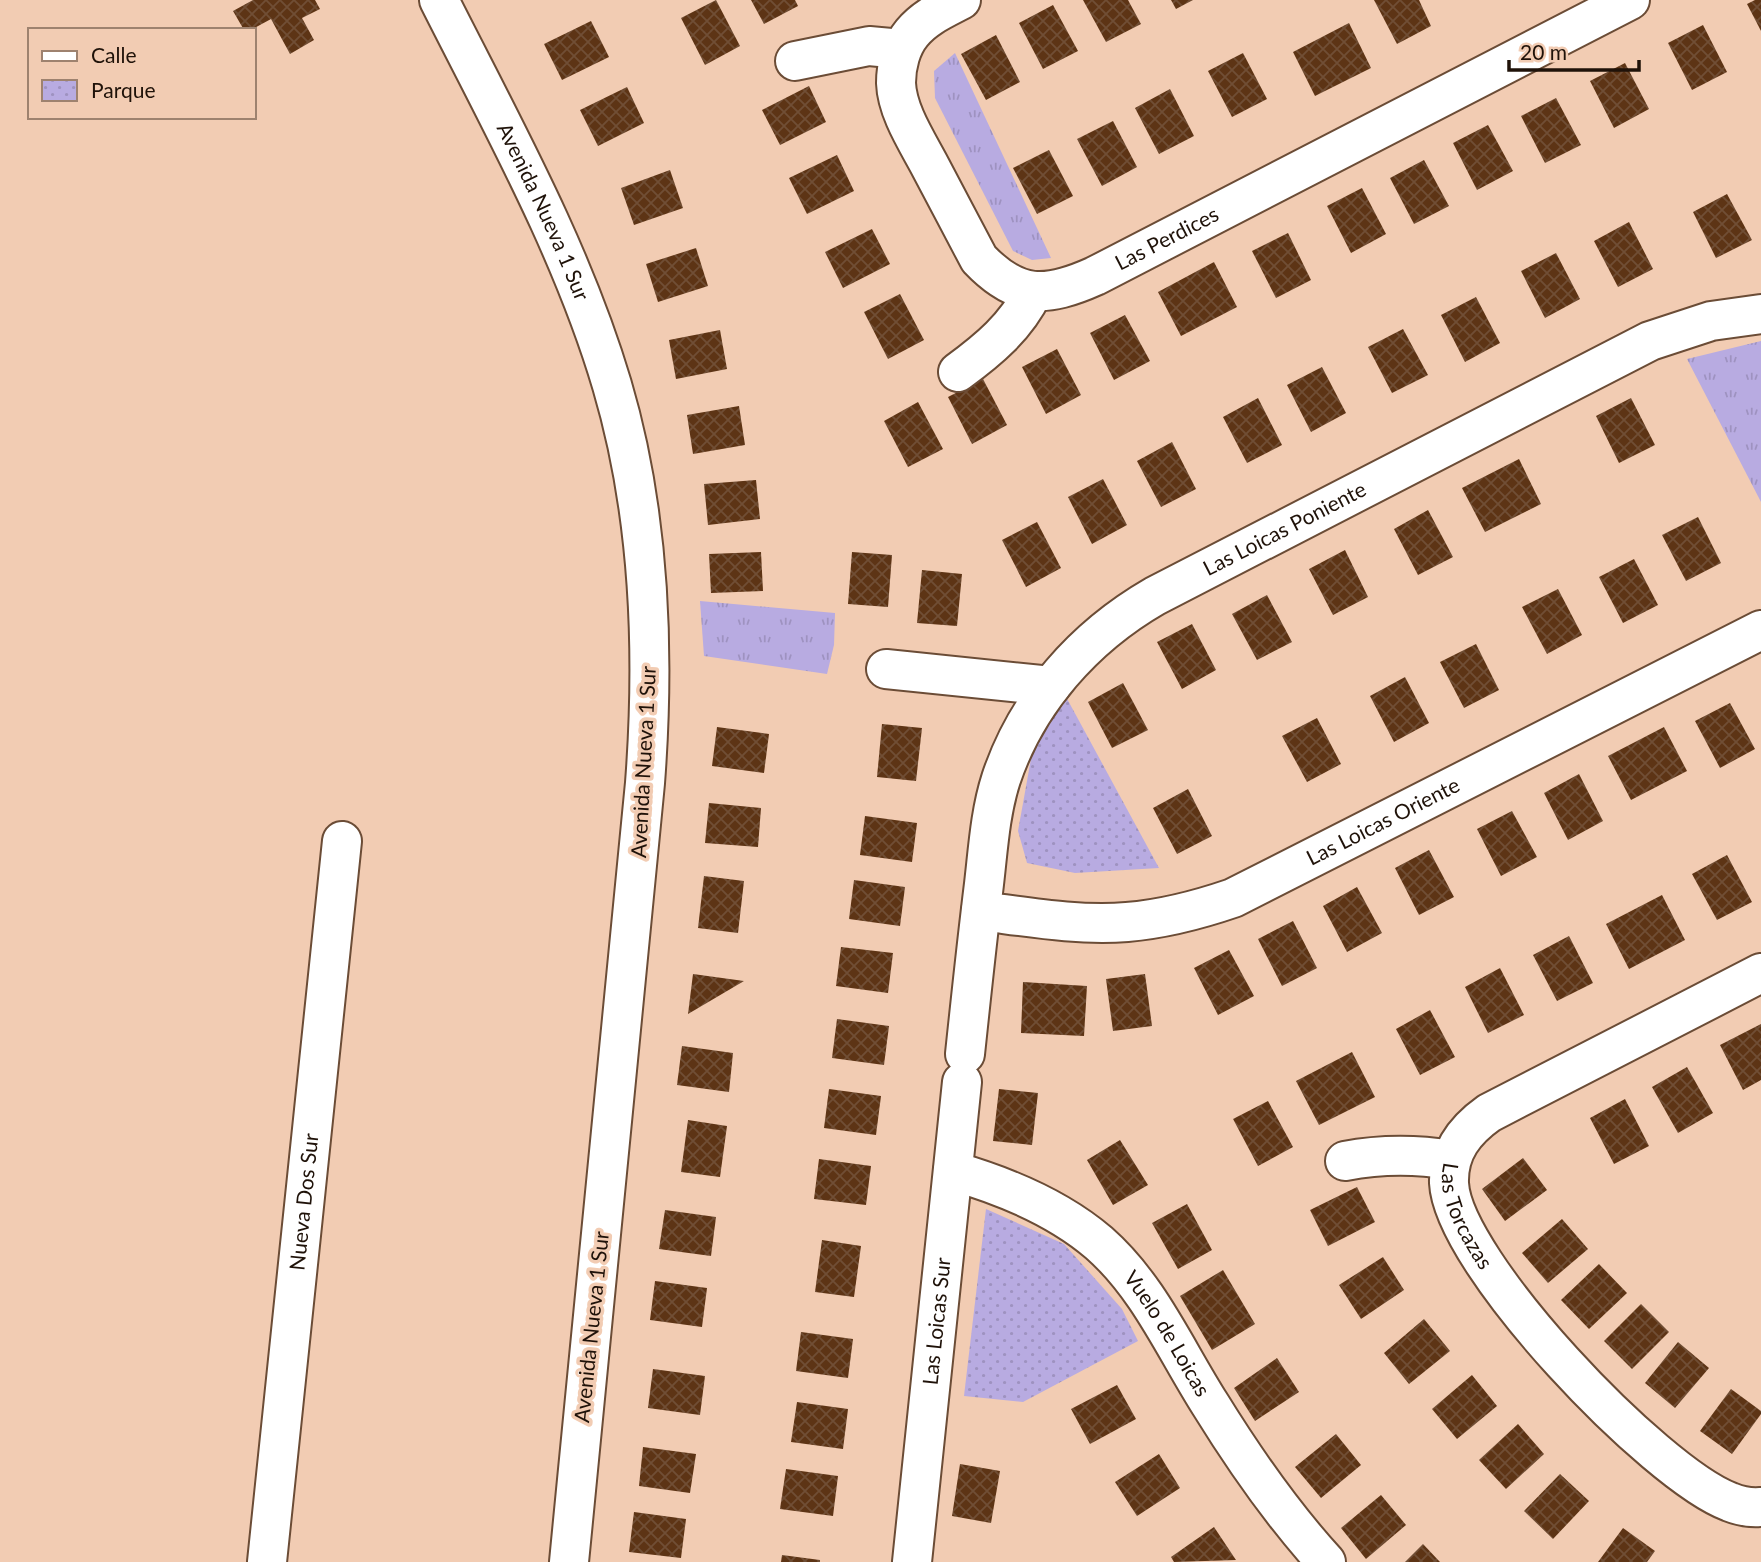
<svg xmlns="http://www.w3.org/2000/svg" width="1761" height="1562" viewBox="0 0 1761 1562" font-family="Lato,sans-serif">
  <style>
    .grass { fill: url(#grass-tufts) }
    .park { fill: url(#park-dots) }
    .building { fill: url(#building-cross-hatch) }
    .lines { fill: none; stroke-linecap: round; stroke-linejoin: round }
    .minor-casing { stroke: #6b4c36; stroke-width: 42 }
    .minor { stroke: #fff; stroke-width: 38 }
    .labels { text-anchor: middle; stroke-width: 7; stroke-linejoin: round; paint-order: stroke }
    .street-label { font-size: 21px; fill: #1f1209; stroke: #f2ccb3 }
  </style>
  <defs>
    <pattern id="grass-tufts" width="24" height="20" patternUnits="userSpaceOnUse" patternTransform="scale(1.75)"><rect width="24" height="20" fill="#b8abe1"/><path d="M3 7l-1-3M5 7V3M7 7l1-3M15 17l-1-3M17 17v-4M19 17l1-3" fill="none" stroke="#9e92c0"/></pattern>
    <pattern id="park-dots" width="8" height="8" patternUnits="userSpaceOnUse" patternTransform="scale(1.75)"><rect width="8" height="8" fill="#b8abe1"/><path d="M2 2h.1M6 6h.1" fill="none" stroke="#9e92c0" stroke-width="1.8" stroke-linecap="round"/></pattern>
    <pattern id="building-cross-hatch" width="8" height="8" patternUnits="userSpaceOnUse" patternTransform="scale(1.75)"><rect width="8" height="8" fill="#5d3415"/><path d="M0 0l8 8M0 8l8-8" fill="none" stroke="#704e35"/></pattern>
  </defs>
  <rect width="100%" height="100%" fill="#f2ccb3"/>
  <g class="grass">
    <polygon points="955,53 1051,258 1032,260 1013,251 935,98 934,71"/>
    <polygon points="1761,341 1761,502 1687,359"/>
    <polygon points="700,601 835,613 834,645 827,674 704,656"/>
  </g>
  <g class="park">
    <polygon points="1065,695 1159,868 1075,873 1027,863 1018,831 1034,742"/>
    <polygon points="986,1209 1064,1244 1122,1309 1138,1341 1023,1402 964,1396"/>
  </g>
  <g class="building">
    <polygon points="253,0 315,0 320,9 302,18 314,40 290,54 271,19 251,30 244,30 233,11"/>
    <polygon points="716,0 740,46 705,65 681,18"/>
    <polygon points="751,0 795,0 798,6 764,24"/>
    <polygon points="1083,0 1128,0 1141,24 1106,42"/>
    <polygon points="1171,0 1193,0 1176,9"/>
    <polygon points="1374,0 1419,0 1431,26 1397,44"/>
    <polygon points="1755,0 1761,0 1761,31 1747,4"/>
    <polygon points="1053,5 1078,51 1043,69 1019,23"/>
    <polygon points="591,21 609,57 562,80 544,44"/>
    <polygon points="1349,23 1371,68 1315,96 1293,52"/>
    <polygon points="1703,25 1727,72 1692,90 1668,43"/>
    <polygon points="996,35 1020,82 986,100 961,54"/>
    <polygon points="1243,53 1267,99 1232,117 1208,71"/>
    <polygon points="1625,63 1649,109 1614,128 1590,81"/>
    <polygon points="809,86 826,122 780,145 762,110"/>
    <polygon points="627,87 644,123 598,146 580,110"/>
    <polygon points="1170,89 1194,136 1159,154 1135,108"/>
    <polygon points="1556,98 1581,145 1545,163 1521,116"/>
    <polygon points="1113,121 1137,167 1102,186 1077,139"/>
    <polygon points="1488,125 1513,171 1477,190 1453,143"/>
    <polygon points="1049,150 1073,196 1037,214 1013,168"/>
    <polygon points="837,155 854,191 807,214 789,178"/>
    <polygon points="1424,160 1449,206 1414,224 1390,178"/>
    <polygon points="670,170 683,208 634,225 621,188"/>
    <polygon points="1362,188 1386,234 1351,253 1327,206"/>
    <polygon points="1727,194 1752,240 1716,258 1693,212"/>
    <polygon points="1629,222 1653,269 1618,287 1594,241"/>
    <polygon points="872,229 890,264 843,288 825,252"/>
    <polygon points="1288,233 1311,280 1276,298 1252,251"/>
    <polygon points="696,248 708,286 658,302 646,264"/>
    <polygon points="1556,253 1580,299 1545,318 1521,271"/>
    <polygon points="1214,262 1237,307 1181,336 1158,292"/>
    <polygon points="900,294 924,340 888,359 864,312"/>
    <polygon points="1476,297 1500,343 1465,362 1441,315"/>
    <polygon points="1125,315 1150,361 1114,380 1090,333"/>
    <polygon points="1403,329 1428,375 1392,393 1368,347"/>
    <polygon points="720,330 727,369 676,379 669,340"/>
    <polygon points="1057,349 1081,395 1046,414 1022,367"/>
    <polygon points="1322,367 1346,413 1311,432 1287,385"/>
    <polygon points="983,379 1007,425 972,444 948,397"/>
    <polygon points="1258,398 1282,445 1247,463 1223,417"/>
    <polygon points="1631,398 1655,445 1619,463 1596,416"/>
    <polygon points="918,402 943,449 908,467 884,421"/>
    <polygon points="739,406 745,445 693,454 687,415"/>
    <polygon points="1172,442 1196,489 1161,507 1137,461"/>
    <polygon points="1519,459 1541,504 1485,532 1462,488"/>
    <polygon points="1103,479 1127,525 1092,544 1068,497"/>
    <polygon points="756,480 760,519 708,525 704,484"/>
    <polygon points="1428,510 1453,557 1418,575 1394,529"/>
    <polygon points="1698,517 1721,563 1686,581 1662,535"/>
    <polygon points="1037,522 1061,568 1026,587 1002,540"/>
    <polygon points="1345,550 1368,597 1333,615 1309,569"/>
    <polygon points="761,552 763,591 711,593 709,554"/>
    <polygon points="852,552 892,555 888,607 848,604"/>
    <polygon points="1634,559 1658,605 1623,623 1599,577"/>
    <polygon points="922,570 962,574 957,626 917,623"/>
    <polygon points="1558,589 1582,635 1547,654 1522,607"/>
    <polygon points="1267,595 1292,642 1257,660 1232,614"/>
    <polygon points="1192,624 1216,670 1182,689 1157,642"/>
    <polygon points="1476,644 1499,690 1464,708 1440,662"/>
    <polygon points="1405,677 1429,723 1394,742 1370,696"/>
    <polygon points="1123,683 1148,730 1112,748 1088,702"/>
    <polygon points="1730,703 1755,749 1720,768 1695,721"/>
    <polygon points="1317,718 1341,764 1307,782 1282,736"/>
    <polygon points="882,724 922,728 916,781 877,777"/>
    <polygon points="717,727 769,734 764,773 712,766"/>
    <polygon points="1664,727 1687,771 1631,800 1608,756"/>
    <polygon points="1579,774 1603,821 1568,840 1544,793"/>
    <polygon points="1188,789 1212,836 1177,854 1153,808"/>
    <polygon points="709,803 761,808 758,847 705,843"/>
    <polygon points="1512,811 1537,857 1501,876 1477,829"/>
    <polygon points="865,816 917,823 912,862 860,855"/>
    <polygon points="1429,850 1454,897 1419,915 1395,868"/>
    <polygon points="1727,855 1752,902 1717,920 1692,874"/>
    <polygon points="704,876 744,881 738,933 698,928"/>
    <polygon points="854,880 905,887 900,926 849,919"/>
    <polygon points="1357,887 1382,933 1347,952 1323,906"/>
    <polygon points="1662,895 1685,940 1629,969 1606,924"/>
    <polygon points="1293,921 1317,968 1282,986 1258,939"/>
    <polygon points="1569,936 1593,983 1557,1001 1533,955"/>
    <polygon points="841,947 893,953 888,993 836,986"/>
    <polygon points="1229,950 1254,996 1218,1015 1194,968"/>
    <polygon points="1500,968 1524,1015 1488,1033 1465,987"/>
    <polygon points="693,974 744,981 688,1014"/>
    <polygon points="1145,974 1152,1026 1113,1031 1106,979"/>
    <polygon points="1023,982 1087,986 1084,1036 1021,1033"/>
    <polygon points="1430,1010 1455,1057 1420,1075 1396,1029"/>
    <polygon points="837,1019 889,1026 884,1065 832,1058"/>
    <polygon points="1761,1024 1761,1080 1743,1090 1720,1045"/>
    <polygon points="682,1046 733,1053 729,1092 677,1085"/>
    <polygon points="1352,1052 1375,1097 1319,1125 1296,1081"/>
    <polygon points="1687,1067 1713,1113 1678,1133 1652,1087"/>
    <polygon points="829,1089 881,1096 876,1135 824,1128"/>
    <polygon points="999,1089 1038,1093 1032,1145 993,1141"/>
    <polygon points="1625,1099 1649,1146 1614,1164 1590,1118"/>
    <polygon points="1268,1101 1293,1147 1258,1166 1233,1119"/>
    <polygon points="688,1120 727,1126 720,1177 681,1172"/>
    <polygon points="1120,1140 1148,1185 1113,1205 1087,1160"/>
    <polygon points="1523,1158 1547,1190 1505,1221 1482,1189"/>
    <polygon points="819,1159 871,1166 866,1205 814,1199"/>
    <polygon points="1357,1187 1375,1222 1328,1246 1310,1210"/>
    <polygon points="1187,1204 1212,1250 1178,1269 1152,1223"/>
    <polygon points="665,1210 716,1217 711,1256 659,1249"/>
    <polygon points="1562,1219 1588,1249 1548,1283 1522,1253"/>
    <polygon points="822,1240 861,1246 854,1297 815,1292"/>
    <polygon points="1383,1257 1404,1290 1361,1319 1339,1285"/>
    <polygon points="1599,1264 1627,1293 1589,1329 1561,1300"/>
    <polygon points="1223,1270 1255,1324 1212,1350 1180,1296"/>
    <polygon points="655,1281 707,1288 702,1327 650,1320"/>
    <polygon points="1641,1304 1669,1332 1632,1369 1604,1341"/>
    <polygon points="1424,1319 1450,1351 1409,1384 1384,1353"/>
    <polygon points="801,1332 853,1339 848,1378 796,1371"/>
    <polygon points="1678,1342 1709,1368 1675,1408 1645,1383"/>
    <polygon points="1277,1358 1299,1392 1255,1421 1234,1388"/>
    <polygon points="653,1369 705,1376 700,1415 648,1408"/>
    <polygon points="1472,1375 1497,1406 1457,1439 1432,1409"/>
    <polygon points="1117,1385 1136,1419 1090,1444 1071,1409"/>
    <polygon points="1731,1389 1761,1411 1761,1414 1732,1454 1700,1431"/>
    <polygon points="797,1402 848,1409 843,1449 791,1442"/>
    <polygon points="1518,1424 1544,1454 1506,1489 1479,1460"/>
    <polygon points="1336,1434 1361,1465 1321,1498 1295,1467"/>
    <polygon points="643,1447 696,1454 690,1493 639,1486"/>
    <polygon points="1159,1454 1180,1488 1137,1516 1115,1482"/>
    <polygon points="960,1464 1000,1471 991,1523 952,1516"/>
    <polygon points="786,1469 838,1476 833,1516 780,1509"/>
    <polygon points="1560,1474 1589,1501 1553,1539 1524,1511"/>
    <polygon points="1381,1495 1406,1525 1366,1559 1341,1528"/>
    <polygon points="634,1512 686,1519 681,1558 629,1552"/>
    <polygon points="1214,1527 1236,1560 1174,1562 1171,1557"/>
    <polygon points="1623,1528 1655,1551 1647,1562 1598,1562"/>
    <polygon points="1423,1544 1440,1562 1405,1562"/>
    <polygon points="782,1555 820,1560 820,1562 781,1562"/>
  </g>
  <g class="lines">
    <defs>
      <g id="minor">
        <path id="s1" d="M439 0C502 125 572 250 612 385 650 513 655 651 645 783L569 1562"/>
        <path id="s2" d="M961 0C944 9 925 17 912 33 901 46 896 66 896 83 897 112 918 143 931 168 947 198 963 229 979 259 1017 299 1046 298 1095 276L1630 0"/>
        <polyline points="795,61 869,46 902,49"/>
        <path d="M958 372C988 350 1016 327 1033 292"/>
        <polyline points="886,669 1051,686"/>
        <path id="s3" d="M981 911C1028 917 1079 926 1127 922 1164 919 1198 910 1233 898L1761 630"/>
        <path id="s4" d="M1761 973 1489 1113C1465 1130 1448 1151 1449 1183 1453 1263 1655 1474 1730 1502 1740 1506 1750 1508 1761 1507"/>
        <path id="s5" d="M965 1054C971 997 977 941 984 884 988 850 990 813 1001 779 1027 701 1084 637 1155 596L1650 341 1711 321 1761 314"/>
        <path d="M1345 1161C1382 1154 1414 1154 1451 1160"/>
        <path id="s6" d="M953 1171C1005 1186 1057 1207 1099 1243 1149 1287 1175 1349 1210 1404 1244 1459 1282 1514 1326 1562"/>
        <path id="s7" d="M267 1562 342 841"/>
        <path id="s8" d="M912 1562 962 1082"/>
      </g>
    </defs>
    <use href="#minor" class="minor-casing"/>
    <use href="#minor" class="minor"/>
  </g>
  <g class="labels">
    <g class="street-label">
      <text dy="7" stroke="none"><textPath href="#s1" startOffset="236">Avenida Nueva 1 Sur</textPath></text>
      <text dy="7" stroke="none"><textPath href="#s2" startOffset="518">Las Perdices</textPath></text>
      <text dy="7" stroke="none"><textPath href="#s5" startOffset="668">Las Loicas Poniente</textPath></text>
      <text transform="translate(644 762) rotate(-87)" y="7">Avenida Nueva 1 Sur</text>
      <text dy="7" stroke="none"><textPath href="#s3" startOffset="424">Las Loicas Oriente</textPath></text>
      <text dy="7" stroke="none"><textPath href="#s7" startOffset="362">Nueva Dos Sur</textPath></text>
      <text dy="7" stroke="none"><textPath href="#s4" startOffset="427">Las Torcazas</textPath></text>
      <text dy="7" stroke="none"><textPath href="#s8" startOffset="242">Las Loicas Sur</textPath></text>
      <text transform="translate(592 1327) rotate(-84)" y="7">Avenida Nueva 1 Sur</text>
      <text dy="7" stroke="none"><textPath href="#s6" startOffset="278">Vuelo de Loicas</textPath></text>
    </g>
  </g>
  <rect x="28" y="28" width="228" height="91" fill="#f2ccb3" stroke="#9e826f" stroke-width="2"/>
  <rect x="42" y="51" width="35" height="10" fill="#ffffff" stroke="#9e826f" stroke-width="2"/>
  <text x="91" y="63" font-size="21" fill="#1f1209">Calle</text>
  <rect x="42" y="80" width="35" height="21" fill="url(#park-dots)" stroke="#9e826f" stroke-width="2"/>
  <text x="91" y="98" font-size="21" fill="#1f1209">Parque</text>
  <path d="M1509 60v10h130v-10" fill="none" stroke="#1f1209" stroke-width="3.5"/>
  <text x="1520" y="60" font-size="21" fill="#1f1209" stroke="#f2ccb3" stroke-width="5" paint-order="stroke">20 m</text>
</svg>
